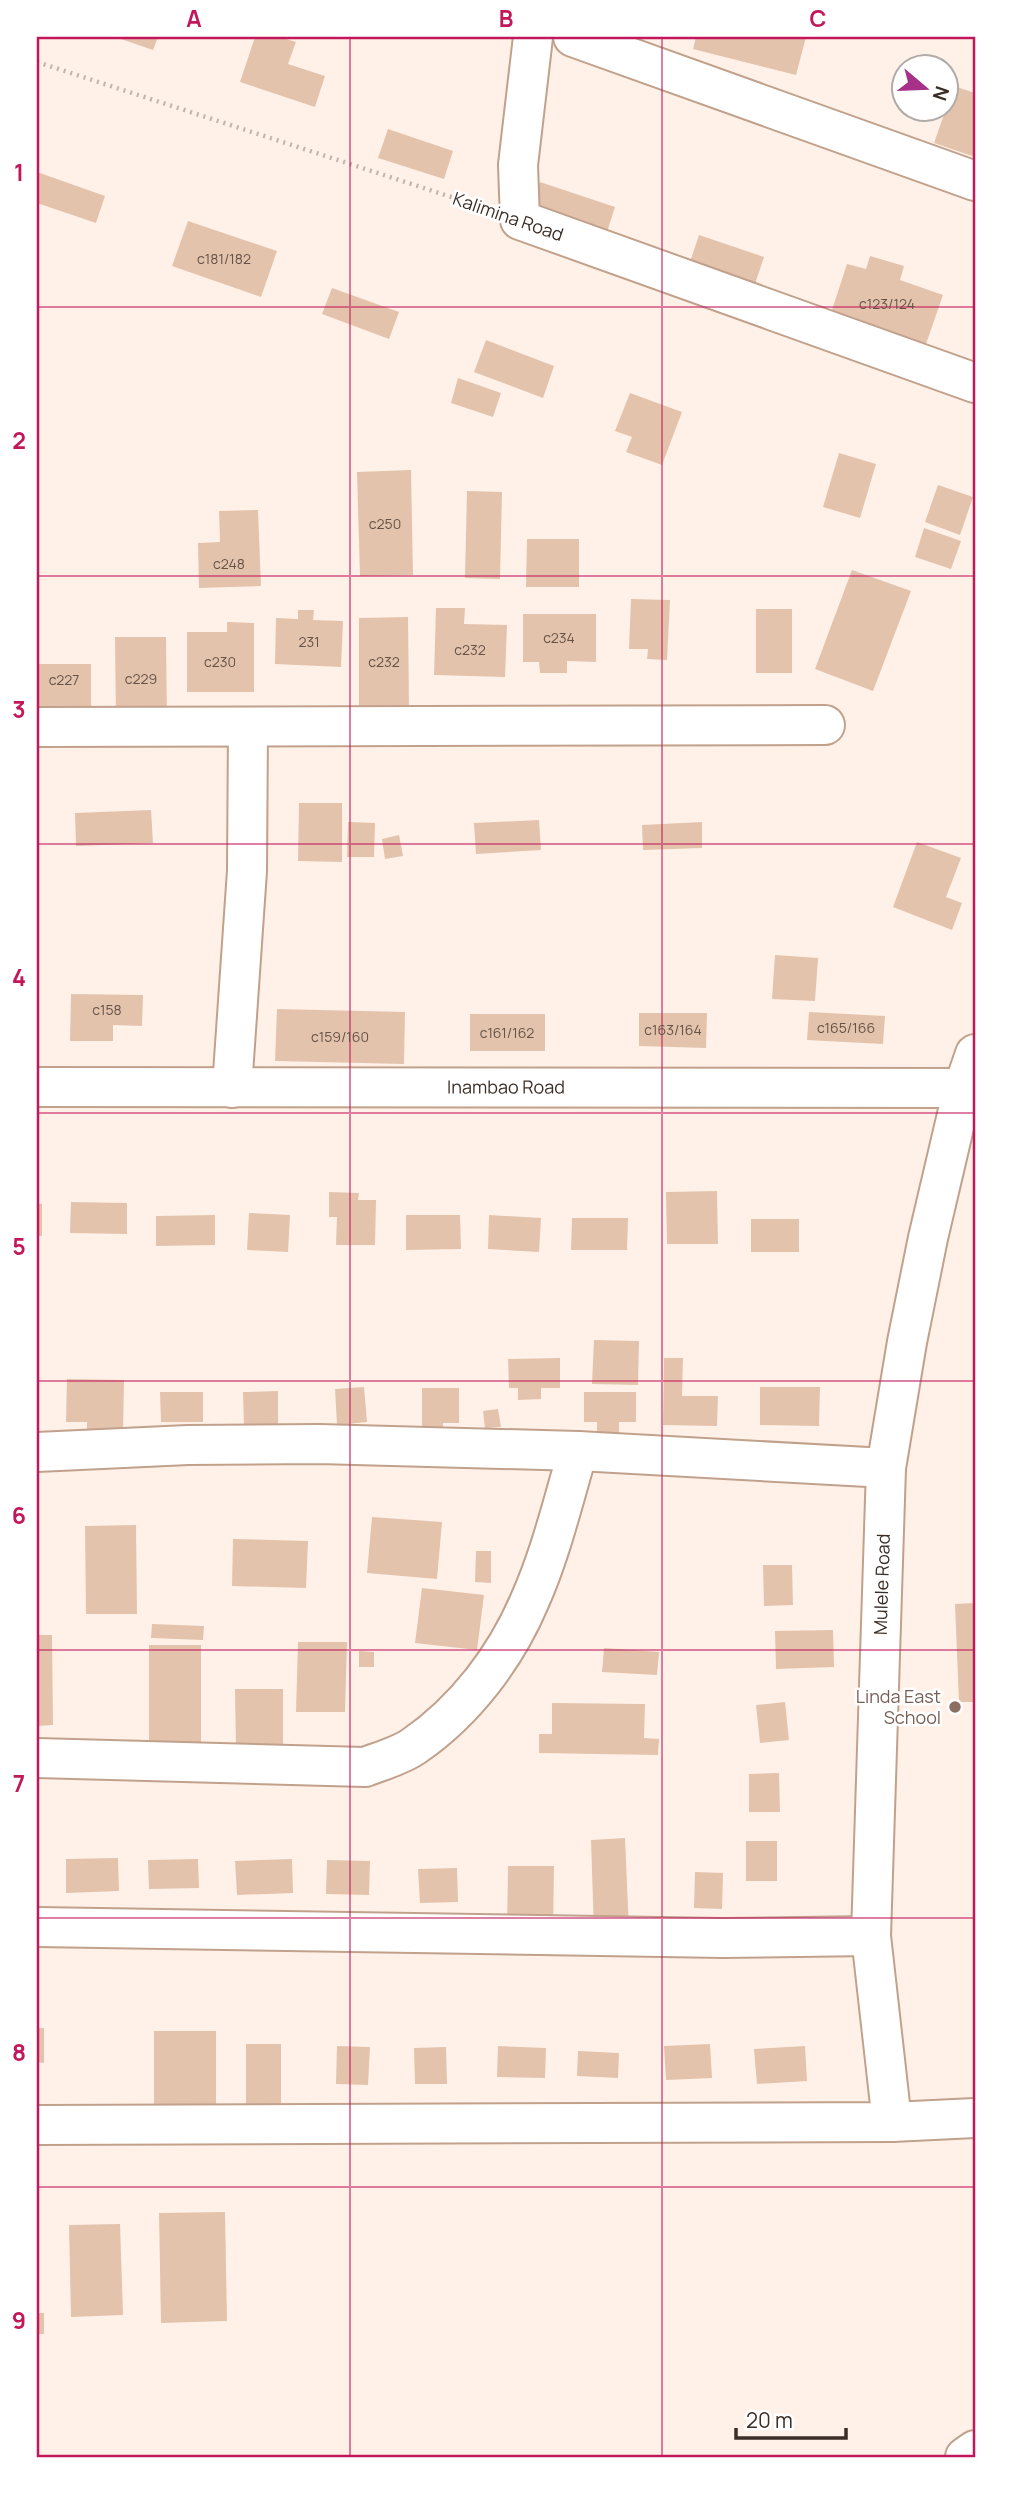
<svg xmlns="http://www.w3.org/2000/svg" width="1012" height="2494" viewBox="0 0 1012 2494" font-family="Manrope,sans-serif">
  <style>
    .building { fill: #e4c3ad }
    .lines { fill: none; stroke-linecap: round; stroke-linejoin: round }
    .minor-casing { stroke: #c1a18c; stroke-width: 42 }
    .path { stroke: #c2b4ab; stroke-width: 4.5; stroke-dasharray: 2 5; stroke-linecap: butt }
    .minor { stroke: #fff; stroke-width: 38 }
    .grid { fill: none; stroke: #c2185b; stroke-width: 2; stroke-opacity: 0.55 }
    .education-dot { fill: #8d6e63; stroke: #fff; stroke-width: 2.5 }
    .labels { text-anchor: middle; stroke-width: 5; stroke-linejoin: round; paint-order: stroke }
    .number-label { font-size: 14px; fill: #655348 }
    .street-label { font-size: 18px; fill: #3b2e26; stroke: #fff }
    .education-label { font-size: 18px; fill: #785e54; stroke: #fff; text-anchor: end }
    .neatline { fill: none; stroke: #c2185b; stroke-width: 2.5 }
    .grid-label { font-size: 23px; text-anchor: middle; font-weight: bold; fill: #c2185b }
  </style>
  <rect width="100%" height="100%" fill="#fff1e8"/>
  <g class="building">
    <polygon points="115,37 158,37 153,50"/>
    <polygon points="255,37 280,37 296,42 288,64 325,76 315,107 240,82"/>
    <polygon points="696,37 806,37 796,75 693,49"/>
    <polygon points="954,86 975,93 975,157 934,143"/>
    <polygon points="388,129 453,151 444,179 378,158"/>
    <polygon points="37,172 105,196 96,223 37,203"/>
    <polygon points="540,182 615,207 606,235 531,209"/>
    <polygon points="188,221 277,251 261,297 172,266"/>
    <polygon points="699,235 764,257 755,284 690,262"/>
    <polygon points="870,256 904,266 900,280 943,295 926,344 831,313 847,264 866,269"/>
    <polygon points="332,288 399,312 389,339 322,314"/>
    <polygon points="486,340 554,366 543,398 474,372"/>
    <polygon points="458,378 501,393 493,417 451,403"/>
    <polygon points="630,393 682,412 662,465 626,452 632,437 615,431"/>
    <polygon points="839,453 876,464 860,518 823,507"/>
    <polygon points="411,470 413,575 360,576 357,472"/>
    <polygon points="938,485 973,497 960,535 925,522"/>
    <polygon points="467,491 502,492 500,579 465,578"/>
    <polygon points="258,510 261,586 199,588 198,543 220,542 219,511"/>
    <polygon points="924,528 961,541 951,569 915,557"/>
    <polygon points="527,539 579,539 579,587 526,587"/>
    <polygon points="852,570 911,591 873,691 815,669"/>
    <polygon points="631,599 670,600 667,660 647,659 648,649 629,649"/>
    <polygon points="436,608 465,608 464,624 507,625 505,677 434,675"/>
    <rect x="756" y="609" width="36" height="64"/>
    <polygon points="298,610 314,610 313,620 343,621 341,667 275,664 276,618 298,619"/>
    <polygon points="523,614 596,614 596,662 567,661 567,673 540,673 539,662 523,662"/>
    <polygon points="408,617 409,706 359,706 359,618"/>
    <polygon points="227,622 254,623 254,692 187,692 187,632 227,632"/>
    <polygon points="115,637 166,637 167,722 116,722"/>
    <rect x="38" y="664" width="53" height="47"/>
    <polygon points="299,803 342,803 342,862 298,861"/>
    <polygon points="151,810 153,843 76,846 75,813"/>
    <polygon points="539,820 541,850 476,854 474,823"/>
    <polygon points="348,822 375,823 374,857 347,857"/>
    <polygon points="702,822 702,848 643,850 642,825"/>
    <polygon points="399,835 403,856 385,859 382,839"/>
    <polygon points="917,842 961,858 946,897 962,903 952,930 893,907"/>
    <polygon points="775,955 818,958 815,1001 772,999"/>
    <polygon points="71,994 143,995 142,1026 113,1025 113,1041 70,1041"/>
    <polygon points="277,1009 405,1012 404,1064 275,1061"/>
    <polygon points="809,1012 885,1016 883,1044 807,1040"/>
    <polygon points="639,1013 707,1013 706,1048 639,1046"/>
    <rect x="470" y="1014" width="75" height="37"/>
    <polygon points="717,1191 718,1244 667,1244 666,1192"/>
    <polygon points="329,1192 359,1193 358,1200 376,1200 375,1245 336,1245 337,1217 329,1217"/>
    <polygon points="71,1202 127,1203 127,1234 70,1233"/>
    <polygon points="37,1203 42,1204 42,1236 37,1236"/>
    <polygon points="249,1213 290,1215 288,1252 247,1250"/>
    <polygon points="215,1215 215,1245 156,1246 156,1216"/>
    <polygon points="406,1215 460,1215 461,1249 406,1250"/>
    <polygon points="489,1215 541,1218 539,1252 488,1249"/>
    <polygon points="572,1218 628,1218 627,1250 571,1250"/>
    <rect x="751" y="1219" width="48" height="33"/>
    <polygon points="594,1340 639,1341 638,1385 592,1384"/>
    <polygon points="560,1358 560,1388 541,1388 541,1399 518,1400 518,1388 509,1388 508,1359"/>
    <polygon points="664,1358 683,1358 682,1396 718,1396 717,1426 663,1425"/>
    <polygon points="67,1379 124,1380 123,1432 87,1431 87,1422 66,1422"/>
    <polygon points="364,1387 367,1422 337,1425 335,1389"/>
    <polygon points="760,1387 820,1387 819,1426 760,1425"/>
    <polygon points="422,1388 459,1388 459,1423 443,1423 443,1433 422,1433"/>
    <polygon points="278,1391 278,1426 244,1427 243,1392"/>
    <polygon points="160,1392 203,1392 203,1422 161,1422"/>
    <polygon points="584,1392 636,1392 636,1422 619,1422 619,1433 597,1433 597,1422 584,1422"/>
    <polygon points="498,1409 501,1427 485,1428 483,1411"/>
    <polygon points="372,1517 442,1522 437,1579 367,1573"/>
    <polygon points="136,1525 137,1614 86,1614 85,1526"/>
    <polygon points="233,1539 308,1541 306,1588 232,1586"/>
    <polygon points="476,1551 491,1551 491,1583 475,1582"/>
    <polygon points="763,1565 792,1565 793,1605 764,1606"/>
    <polygon points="422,1588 484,1595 477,1650 415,1643"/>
    <polygon points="975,1603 975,1702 959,1702 955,1604"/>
    <polygon points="152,1624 204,1626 203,1640 151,1638"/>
    <polygon points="833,1630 834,1667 776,1669 775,1631"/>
    <polygon points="37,1635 52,1635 53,1725 37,1726"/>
    <polygon points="298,1642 347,1642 345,1712 296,1712"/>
    <rect x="149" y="1645" width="52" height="109"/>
    <polygon points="604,1648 659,1652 657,1675 602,1672"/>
    <polygon points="359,1651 374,1652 374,1667 359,1667"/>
    <polygon points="235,1689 283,1689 283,1752 236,1753"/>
    <polygon points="785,1702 789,1740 760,1743 756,1705"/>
    <polygon points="552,1703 645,1704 644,1738 659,1739 658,1755 539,1753 539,1734 552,1734"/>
    <polygon points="779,1773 780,1812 749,1812 749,1774"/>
    <polygon points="625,1838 629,1931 594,1932 591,1840"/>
    <rect x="746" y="1841" width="31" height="40"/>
    <polygon points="118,1858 119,1891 66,1893 66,1859"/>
    <polygon points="198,1859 199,1888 149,1889 148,1860"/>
    <polygon points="292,1859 293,1893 237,1895 235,1861"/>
    <polygon points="327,1860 370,1861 369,1895 326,1894"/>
    <polygon points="508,1866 554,1866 553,1929 507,1930"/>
    <polygon points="457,1868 458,1902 420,1903 418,1869"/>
    <polygon points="695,1872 723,1873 722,1909 694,1908"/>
    <polygon points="37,2028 44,2028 44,2063 37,2062"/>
    <rect x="154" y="2031" width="62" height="75"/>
    <polygon points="246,2044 281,2044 281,2107 246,2108"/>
    <polygon points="710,2044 712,2078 666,2080 664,2046"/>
    <polygon points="337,2046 370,2047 368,2085 336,2084"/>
    <polygon points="498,2046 546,2048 545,2078 497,2077"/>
    <polygon points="805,2046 807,2081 757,2084 754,2049"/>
    <polygon points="446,2047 447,2084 415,2084 414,2048"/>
    <polygon points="578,2051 619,2053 618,2078 577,2076"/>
    <polygon points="225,2212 227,2321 161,2323 159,2213"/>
    <polygon points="120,2224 123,2315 71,2317 69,2225"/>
    <rect x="37" y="2313" width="7" height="21"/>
  </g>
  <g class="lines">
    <defs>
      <g id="minor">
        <polyline points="533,37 518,165 520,220 975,383"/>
        <polyline points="573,37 975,181"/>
        <polyline points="37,727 825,725"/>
        <path id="s1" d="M37 1087 975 1088"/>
        <polyline points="232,1088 247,871 248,727"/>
        <polyline points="37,1452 188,1445 319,1444 578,1451 886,1468"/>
        <path d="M37 1758 365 1767C380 1761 400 1756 414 1746 465 1711 506 1657 530 1600 551 1553 563 1501 578 1451"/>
        <polyline points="37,1927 723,1938 871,1936"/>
        <path id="s2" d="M892 2122 871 1936 886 1468 907 1342 928 1238 963 1089 975 1054"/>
        <polyline points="37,2125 892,2122 975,2118"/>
        <polyline points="965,2457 975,2450"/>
      </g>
    </defs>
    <use href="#minor" class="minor-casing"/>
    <polyline class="path" points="37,62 482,207"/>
    <use href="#minor" class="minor"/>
  </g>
  <path class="grid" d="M350 37V2457M662 37V2457M37 307H975M37 576H975M37 844H975M37 1113H975M37 1381H975M37 1650H975M37 1918H975M37 2187H975"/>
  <circle class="education-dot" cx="955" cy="1707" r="7"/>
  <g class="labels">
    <g class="number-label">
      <text x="224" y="264">c181/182</text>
      <text x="887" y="309">c123/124</text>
      <text x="385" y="529">c250</text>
      <text x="229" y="569">c248</text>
      <text x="559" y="643">c234</text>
      <text x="309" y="647">231</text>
      <text x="470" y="655">c232</text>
      <text x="220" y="667">c230</text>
      <text x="384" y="667">c232</text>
      <text x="141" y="684">c229</text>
      <text x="64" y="685">c227</text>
      <text x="107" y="1015">c158</text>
      <text x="846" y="1033">c165/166</text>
      <text x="673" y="1035">c163/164</text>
      <text x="507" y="1038">c161/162</text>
      <text x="340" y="1042">c159/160</text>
    </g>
    <g class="street-label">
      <text transform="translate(508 217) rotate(19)" y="6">Kalimina Road</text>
      <text dy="6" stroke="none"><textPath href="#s1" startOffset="469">Inambao Road</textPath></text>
      <text dy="6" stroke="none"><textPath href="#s2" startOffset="539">Mulele Road</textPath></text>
    </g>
    <g class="education-label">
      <text x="941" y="1703">Linda East<tspan x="941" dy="21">School</tspan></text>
    </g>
  </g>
  <rect width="1012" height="2494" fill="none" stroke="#ffffff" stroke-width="77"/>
  <g transform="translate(925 88) rotate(109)"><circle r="33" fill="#ffffff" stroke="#b1aba8" stroke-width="2"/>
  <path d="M0-5L12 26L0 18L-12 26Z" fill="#a73088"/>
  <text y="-10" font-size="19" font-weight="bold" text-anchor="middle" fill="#3b2e26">N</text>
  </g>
  <path d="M736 2428v10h110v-10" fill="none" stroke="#3b2e26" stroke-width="3.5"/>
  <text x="746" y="2428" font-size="21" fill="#3b2e26" stroke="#ffffff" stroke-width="5" paint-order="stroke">20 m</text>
  <rect x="38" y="38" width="936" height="2418" class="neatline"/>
  <g class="grid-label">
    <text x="194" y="27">A</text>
    <text x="506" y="27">B</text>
    <text x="818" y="27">C</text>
    <text x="19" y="181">1</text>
    <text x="19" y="449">2</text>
    <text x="19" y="718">3</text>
    <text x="19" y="986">4</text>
    <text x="19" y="1255">5</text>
    <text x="19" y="1524">6</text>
    <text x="19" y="1792">7</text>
    <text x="19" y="2061">8</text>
    <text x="19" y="2329">9</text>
  </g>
</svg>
